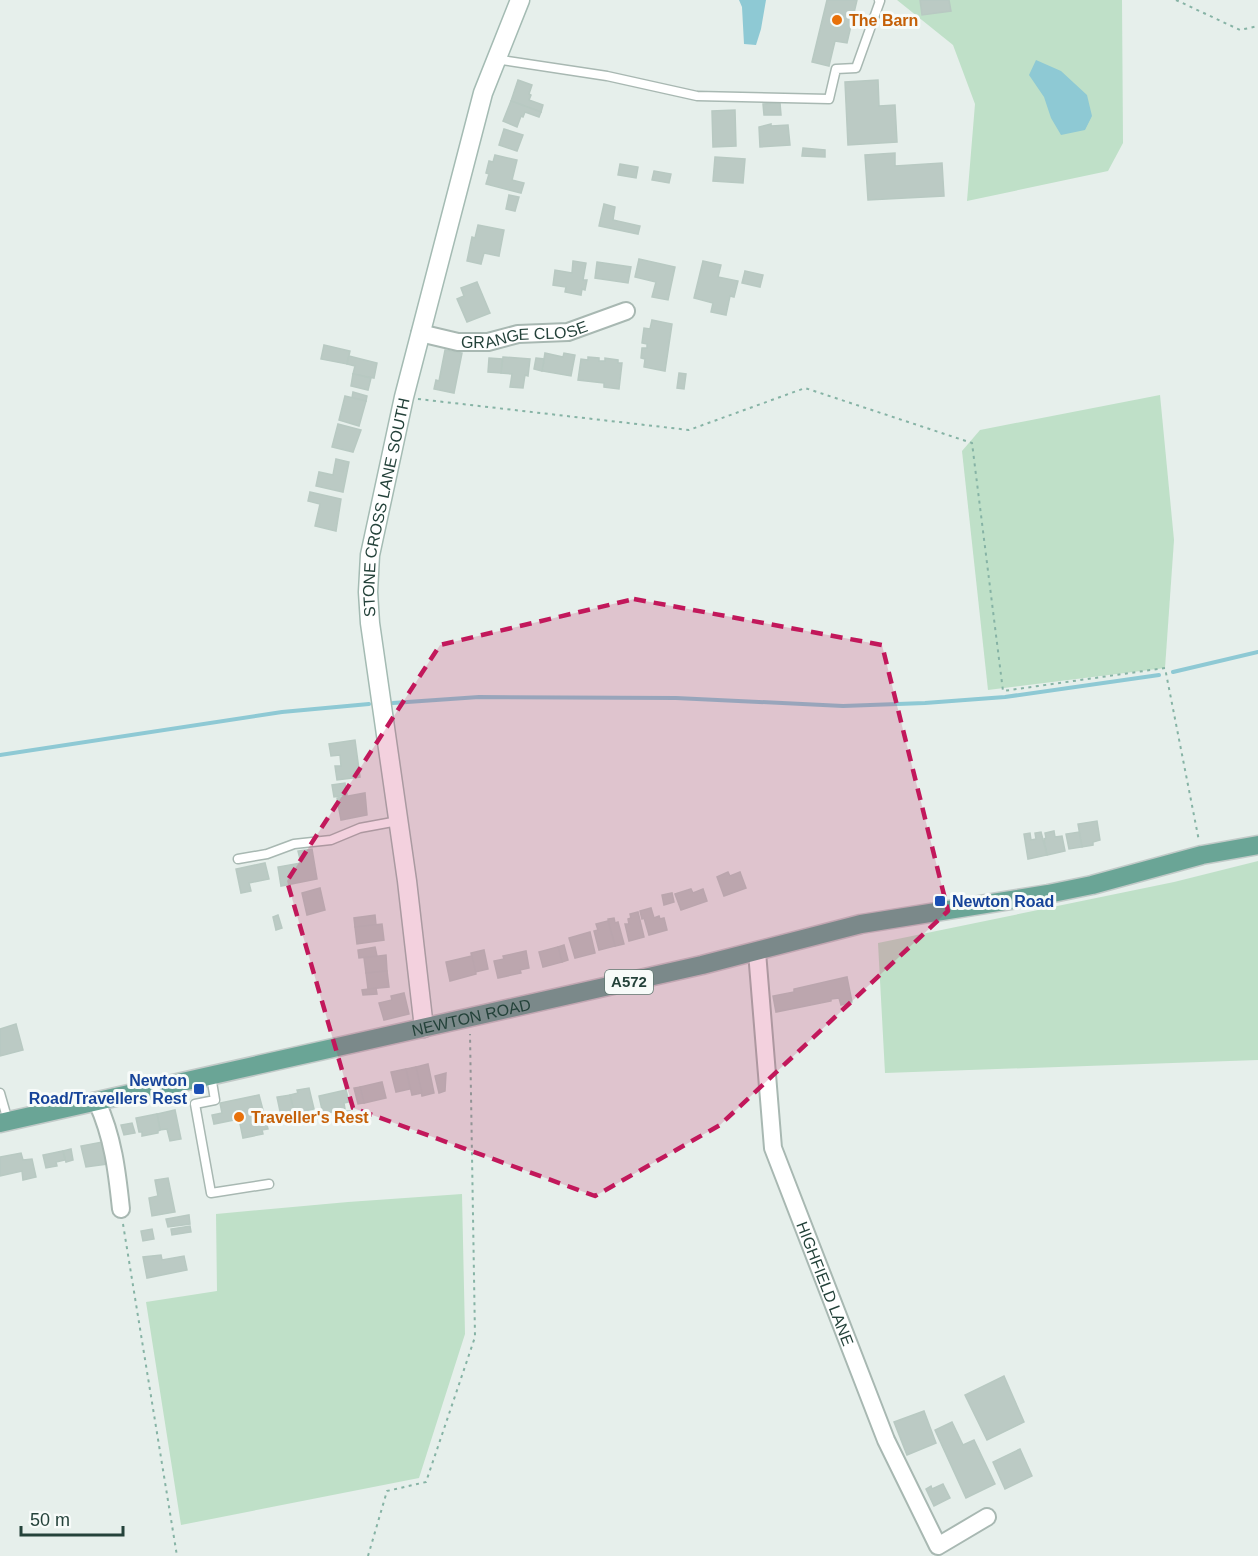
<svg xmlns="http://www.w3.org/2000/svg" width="1258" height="1556" viewBox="0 0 1258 1556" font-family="Helvetica,sans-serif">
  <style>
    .green { fill: #bfe0c8 }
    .water { fill: #8ec9d4 }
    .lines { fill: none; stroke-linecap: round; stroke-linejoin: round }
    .stream { stroke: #8ec9d4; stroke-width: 4 }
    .building { fill: #bbcac4; stroke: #b8c9c2; stroke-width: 1.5 }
    .lane-casing { stroke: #a8b8b2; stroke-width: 11 }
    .street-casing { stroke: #a8b8b2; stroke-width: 20 }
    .secondary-casing { stroke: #a4bbb3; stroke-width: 21 }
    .primary-casing { stroke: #c2cac8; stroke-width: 21 }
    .path { stroke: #86b3a5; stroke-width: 2; stroke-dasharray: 3 4.5; stroke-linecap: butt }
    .lane { stroke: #fff; stroke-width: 8 }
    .street { stroke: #fff; stroke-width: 16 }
    .secondary { stroke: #fff; stroke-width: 18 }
    .primary { stroke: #6aa596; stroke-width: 18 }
    .marked { fill: #c2185b; fill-opacity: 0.2; stroke: #c2185b; stroke-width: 4.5; stroke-dasharray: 12 8; stroke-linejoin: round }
    .food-dot { fill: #e8710a; stroke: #f7fbf9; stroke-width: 2 }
    .transit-dot { fill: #1a4fb4; stroke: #f7fbf9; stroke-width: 2 }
    .labels { text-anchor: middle; stroke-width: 6; stroke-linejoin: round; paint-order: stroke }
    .shield { fill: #f7fbf9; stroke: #637a73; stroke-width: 1.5 }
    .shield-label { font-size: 15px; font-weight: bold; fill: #24423a }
    .food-label { font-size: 16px; font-weight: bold; fill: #c56008; stroke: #f7fbf9; text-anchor: start }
    .street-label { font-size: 16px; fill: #24423a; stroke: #f7fbf9 }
    .transit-label { font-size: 16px; font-weight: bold; fill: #164399; stroke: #f7fbf9; text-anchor: start }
  </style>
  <rect width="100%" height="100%" fill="#e6efeb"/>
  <g class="green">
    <polygon points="897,0 1122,0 1123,143 1108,171 967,201 975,104 953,45"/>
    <polygon points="1160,395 1174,540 1165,668 988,690 962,451 980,430"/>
    <polygon points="1258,861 1258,1060 885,1073 878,943 1174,882"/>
    <polygon points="462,1194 465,1334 419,1478 181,1525 146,1302 217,1291 216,1214 348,1202"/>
  </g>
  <g class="water">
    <polygon points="739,0 766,0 761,29 756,45 744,44 742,7"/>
    <polygon points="1036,60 1061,71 1087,95 1092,116 1085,130 1061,135 1051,118 1044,97 1029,75"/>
  </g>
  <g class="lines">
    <g class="stream">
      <polyline points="1173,672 1258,652"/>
      <polyline points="393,703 479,697 676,698 843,706 925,703 1005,697 1159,675"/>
      <polyline points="0,755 282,712 369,704"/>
    </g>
  </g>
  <g class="building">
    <polygon points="827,0 857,0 847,43 835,41 829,66 812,62"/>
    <polygon points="920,0 949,0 951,11 922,15"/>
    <polygon points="518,80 532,85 529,94 531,95 529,100 543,105 541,112 511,101"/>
    <polygon points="878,80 879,106 895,105 897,142 848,145 845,82"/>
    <polygon points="511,101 541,112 539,117 525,112 523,117 521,116 517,127 503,121"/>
    <polygon points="780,103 781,115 764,115 763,104"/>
    <polygon points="735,110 736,146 713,147 712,111"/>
    <polygon points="771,124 771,126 788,125 790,145 760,147 759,127"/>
    <polygon points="504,129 523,135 517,151 499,145"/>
    <polygon points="803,148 825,150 825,157 802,156"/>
    <polygon points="895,153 895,166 942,163 944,196 868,200 865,155"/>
    <polygon points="495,155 517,160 512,180 524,183 521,193 486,184 489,174 486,173 489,161 493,162"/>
    <polygon points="715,157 745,159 743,183 713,181"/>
    <polygon points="620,164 638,167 636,178 618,175"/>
    <polygon points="654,171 671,174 669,183 652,180"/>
    <polygon points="509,195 519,197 515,211 506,209"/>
    <polygon points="604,204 615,207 613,220 640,226 638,234 599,226"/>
    <polygon points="478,225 504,230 499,256 484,253 481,264 467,261 472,237 475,238"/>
    <polygon points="639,259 675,267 668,300 652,297 656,282 635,277"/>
    <polygon points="573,261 586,263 583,280 587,280 585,290 582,289 581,295 565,292 566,287 553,285 555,270 572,273"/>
    <polygon points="703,261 721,265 718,277 738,281 734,297 730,296 726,315 711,312 713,303 694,298"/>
    <polygon points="597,262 631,267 628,283 595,278"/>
    <polygon points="745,271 763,275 760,287 742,283"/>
    <polygon points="477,282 490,313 467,322 457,299 464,296 461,288"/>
    <polygon points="652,320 672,324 665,371 644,367 645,359 641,358 642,348 647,348 647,344 642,343 644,328 650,329"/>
    <polygon points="324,345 350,351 347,364 321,359"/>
    <polygon points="445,350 462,353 454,393 434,389 436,380 439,381"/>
    <polygon points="545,353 563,357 564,353 575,355 571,376 542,371"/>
    <polygon points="349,356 377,363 374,378 353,374 355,366 347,364"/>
    <polygon points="503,357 530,359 528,376 525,375 523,388 510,387 512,374 501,373"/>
    <polygon points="588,357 599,358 599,361 605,361 605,358 618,360 618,363 622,363 619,389 604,387 604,383 578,380 581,359 588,360"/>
    <polygon points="489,358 502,359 501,373 488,372"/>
    <polygon points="536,358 544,359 542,371 534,369"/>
    <polygon points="679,373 686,374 684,389 677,388"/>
    <polygon points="353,374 371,378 368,390 351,386"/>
    <polygon points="353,392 367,396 366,401 352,398"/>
    <polygon points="345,396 366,401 359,426 339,420"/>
    <polygon points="338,424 361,430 353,452 332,447"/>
    <polygon points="336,459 349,462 343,492 316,486 319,472 333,475"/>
    <polygon points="310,492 341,499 336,531 315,526 320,504 308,501"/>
    <polygon points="355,740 360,777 337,780 335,766 341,766 340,755 331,756 329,744"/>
    <polygon points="345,783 347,795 334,797 332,785"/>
    <polygon points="365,793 367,815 341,820 337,798"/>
    <polygon points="1097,821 1100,840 1093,842 1093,845 1082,847 1078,824"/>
    <polygon points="1054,831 1055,837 1062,836 1065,851 1047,855 1044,839 1046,838 1045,833"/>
    <polygon points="1041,832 1047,855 1028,859 1024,834 1030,833 1031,840 1036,839 1035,833"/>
    <polygon points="1079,832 1082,847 1069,849 1066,834"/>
    <polygon points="312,849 317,879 281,886 278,867 301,863 298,851"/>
    <polygon points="265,863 269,879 249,883 251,891 241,893 236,869"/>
    <polygon points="728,872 730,876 740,872 746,888 724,896 717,877"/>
    <polygon points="320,888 325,910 307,915 302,893"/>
    <polygon points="691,889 693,893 703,889 707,901 681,910 675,894"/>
    <polygon points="672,893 674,902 664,905 662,895"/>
    <polygon points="651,908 654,918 659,916 660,919 664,918 667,930 649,935 644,918 642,919 640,911"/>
    <polygon points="638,912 644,937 629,941 625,924 629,924 628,919 631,918 630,914"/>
    <polygon points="278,915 282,928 276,930 273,917"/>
    <polygon points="375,915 376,925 355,927 354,918"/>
    <polygon points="614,918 615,923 618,922 624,944 615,946 608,919"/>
    <polygon points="608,921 615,946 599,950 594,931 598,930 596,924"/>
    <polygon points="382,924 384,940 357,944 355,927"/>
    <polygon points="590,932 595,953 575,958 569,938"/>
    <polygon points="564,945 568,960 562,962 558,947"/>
    <polygon points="375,947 377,956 359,958 358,950"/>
    <polygon points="558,947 562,962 543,967 539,952"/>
    <polygon points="484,950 488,969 475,972 471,953"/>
    <polygon points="526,951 529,968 520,970 521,973 498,978 494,961 504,959 503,956"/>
    <polygon points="386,955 387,971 366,973 364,958"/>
    <polygon points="472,956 476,974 450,981 446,962"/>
    <polygon points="387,971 389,987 368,989 366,973"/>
    <polygon points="847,977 852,1002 841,1005 839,998 831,999 831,1001 776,1012 773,996 794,992 794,989"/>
    <polygon points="376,988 377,994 363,995 362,990"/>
    <polygon points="404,993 409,1014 384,1020 379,1003 392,1000 391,996"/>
    <polygon points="16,1024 23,1050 0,1056 0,1029"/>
    <polygon points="428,1064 434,1093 422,1096 416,1067"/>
    <polygon points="416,1067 422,1093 412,1095 406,1069"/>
    <polygon points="406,1069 410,1089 396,1092 391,1072"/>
    <polygon points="446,1073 445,1091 439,1093 435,1076"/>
    <polygon points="382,1082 386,1098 364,1103 360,1087"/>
    <polygon points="360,1087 364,1103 358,1104 354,1088"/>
    <polygon points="309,1088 314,1109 300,1112 301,1119 296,1120 290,1095 298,1093 297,1090"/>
    <polygon points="346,1090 349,1102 344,1103 345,1109 323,1114 319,1096"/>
    <polygon points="259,1095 268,1129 262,1130 263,1134 243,1138 239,1119 214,1124 212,1115 222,1113 220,1103"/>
    <polygon points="290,1095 296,1120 289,1122 287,1115 281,1116 277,1097"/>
    <polygon points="175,1110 181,1139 170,1141 167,1129 160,1130 157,1114"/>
    <rect x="340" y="1111" width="10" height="8"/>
    <polygon points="157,1114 160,1130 158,1131 158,1133 142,1136 142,1132 139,1132 136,1118"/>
    <polygon points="132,1123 135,1133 124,1135 121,1125"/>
    <polygon points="102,1142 107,1164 86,1167 81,1146"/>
    <polygon points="71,1149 73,1160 66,1162 63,1151"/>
    <polygon points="63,1151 65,1160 56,1162 57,1166 46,1168 43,1155"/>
    <polygon points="21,1153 23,1160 32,1159 36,1177 23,1180 22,1171 0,1176 0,1157"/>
    <polygon points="168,1178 175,1212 152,1216 149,1198 158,1196 155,1180"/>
    <polygon points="189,1215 190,1224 168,1227 166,1219"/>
    <polygon points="190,1226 191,1232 172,1235 171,1229"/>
    <polygon points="152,1229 154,1239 143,1241 141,1231"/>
    <polygon points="161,1255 162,1260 184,1256 187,1270 147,1278 143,1257"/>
    <polygon points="1004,1376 1024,1422 987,1440 965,1395"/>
    <polygon points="924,1411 936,1443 907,1455 894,1422"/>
    <polygon points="952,1422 963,1445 974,1440 995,1484 966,1498 935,1430"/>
    <polygon points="1020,1449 1032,1476 1005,1489 993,1462"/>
    <polygon points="943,1484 950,1498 934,1506 926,1489 931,1486 932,1489"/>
  </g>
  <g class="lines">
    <defs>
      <g id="lane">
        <polyline points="495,59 607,76 697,96 829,99 836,69 856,68 880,1 879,0"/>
        <polyline points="238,859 267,854 294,844 331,840 360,828 398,821"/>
        <polyline points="211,1076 215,1100 195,1104 211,1193 269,1184"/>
        <polyline points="0,1093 8,1121"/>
      </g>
      <g id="street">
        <path id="s1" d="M420 333 458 342H488L518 334 568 332 626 311"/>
        <path id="s2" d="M757 952 773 1148 886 1440 938 1546 987 1517"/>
        <path d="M97 1102C113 1137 117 1171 121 1209"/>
      </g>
      <g id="secondary">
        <path id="s3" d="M424 1028 407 881 370 623 368 592 370 555 404 397 483 93 520 0"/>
      </g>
      <g id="primary">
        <path id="s4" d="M0 1123 702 965 861 924 1048 894 1092 885 1202 855 1258 845"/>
      </g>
    </defs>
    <use href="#lane" class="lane-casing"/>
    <use href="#street" class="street-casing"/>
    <use href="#secondary" class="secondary-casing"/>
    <use href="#primary" class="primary-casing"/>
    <g class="path">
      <polyline points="1176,0 1240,30 1258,26"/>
      <polyline points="418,399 689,430 805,388 972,443 1003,691 1165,668 1199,841"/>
      <polyline points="123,1224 177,1556"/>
      <polyline points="368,1556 387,1491 426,1482 475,1337 470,1034"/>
    </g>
    <use href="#lane" class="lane"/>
    <use href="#street" class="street"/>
    <use href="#secondary" class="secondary"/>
    <use href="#primary" class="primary"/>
  </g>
  <path class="marked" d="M634 599 882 645 948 911 720 1125 595 1196 353 1108 287 881 440 645Z"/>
  <g class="food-dot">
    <circle cx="837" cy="20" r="6"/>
    <circle cx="239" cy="1117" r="6"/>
  </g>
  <g class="transit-dot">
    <rect x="934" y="895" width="12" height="12" rx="3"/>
    <rect x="193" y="1083" width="12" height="12" rx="3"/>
  </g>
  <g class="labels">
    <rect class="shield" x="605" y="970" width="48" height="24" rx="4.5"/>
    <g class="shield-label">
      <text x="629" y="987">A572</text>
    </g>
    <g class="food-label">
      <text x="849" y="26">The Barn</text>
      <text x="251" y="1123">Traveller's Rest</text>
    </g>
    <g class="street-label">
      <text dy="6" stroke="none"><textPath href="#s1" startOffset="106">GRANGE CLOSE</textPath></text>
      <text dy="6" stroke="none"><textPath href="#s3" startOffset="526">STONE CROSS LANE SOUTH</textPath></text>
      <text dy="6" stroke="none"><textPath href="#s4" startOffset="483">NEWTON ROAD</textPath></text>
      <text dy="6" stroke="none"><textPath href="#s2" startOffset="342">HIGHFIELD LANE</textPath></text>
    </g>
    <g class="transit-label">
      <text x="952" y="907">Newton Road</text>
      <text x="187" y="1086" text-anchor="end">Newton<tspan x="187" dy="18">Road/Travellers Rest</tspan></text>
    </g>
  </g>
  <path d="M21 1526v9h102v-9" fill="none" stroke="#24423a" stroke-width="3"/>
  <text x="30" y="1526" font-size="18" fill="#24423a" stroke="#f7fbf9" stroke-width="4.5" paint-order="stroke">50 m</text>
</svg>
